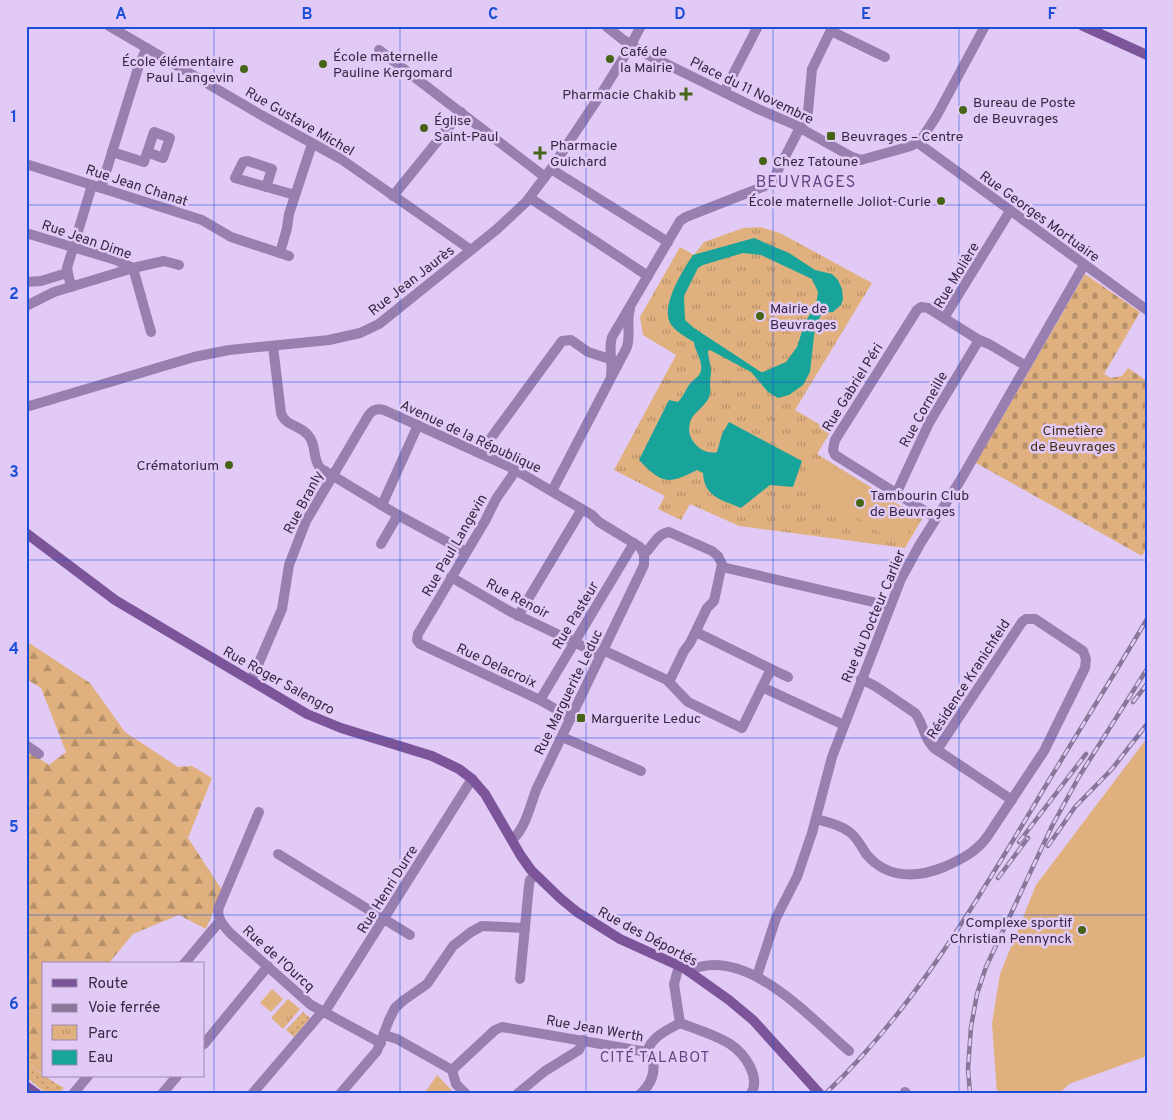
<svg xmlns="http://www.w3.org/2000/svg" width="1173" height="1120" viewBox="0 0 1173 1120" font-family="Overpass,sans-serif">
  <style>
    .grass { fill: url(#grass-dots) }
    .forest { fill: url(#forest-firs) }
    .cemetery { fill: url(#cemetery-stones) }
    .park { fill: url(#park-tufts) }
    .pitch { fill: #e0b17e }
    .water { fill: #19a49b; fill-rule: evenodd }
    .lines { fill: none; stroke-linecap: round; stroke-linejoin: round }
    .street { stroke: #987faf; stroke-width: 10 }
    .secondary { stroke: #7b549a; stroke-width: 10 }
    .rail-casing { stroke: #897699; stroke-width: 4.5 }
    .rail { stroke: #e1cbf6; stroke-width: 2.5; stroke-dasharray: 8; stroke-linecap: butt }
    .grid { fill: none; stroke: #1d4ed8; stroke-width: 1; stroke-opacity: 0.55 }
    .poi-dot { fill: #466417; stroke: #e1cbf6; stroke-width: 2 }
    .labels { text-anchor: middle; stroke-width: 5; stroke-linejoin: round; paint-order: stroke }
    .poi-label { font-size: 14px; fill: #372743; stroke: #e1cbf6; text-anchor: start }
    .street-label { font-size: 14px; fill: #372743; stroke: #e1cbf6 }
    .park-label { font-size: 14px; fill: #483013; stroke: #e1cbf6 }
    .neighbourhood-label { font-size: 15px; letter-spacing: 1px; fill: #664382; stroke: #e1cbf6 }
    .quarter-label { font-size: 16px; letter-spacing: 1px; fill: #664382; stroke: #e1cbf6 }
    .neatline { fill: none; stroke: #1d4ed8; stroke-width: 2 }
    .grid-label { font-size: 16px; text-anchor: middle; font-weight: bold; fill: #1d4ed8 }
  </style>
  <defs>
    <pattern id="grass-dots" width="8" height="8" patternUnits="userSpaceOnUse" patternTransform="scale(1.25)"><rect width="8" height="8" fill="#e0b17e"/><path d="M2 2h.1M6 6h.1" fill="none" stroke="#b69069" stroke-width="1.8" stroke-linecap="round"/></pattern>
    <pattern id="forest-firs" width="22" height="20" patternUnits="userSpaceOnUse" patternTransform="scale(1.25)"><rect width="22" height="20" fill="#e0b17e"/><path d="M5 1l3.5 6h-7zM16 11l3.5 6h-7z" fill="#b69069"/></pattern>
    <pattern id="cemetery-stones" width="16" height="16" patternUnits="userSpaceOnUse" patternTransform="scale(1.25)"><rect width="16" height="16" fill="#e0b17e"/><path d="M2 7V4a2 2 0 0 1 4 0v3zM10 15v-3a2 2 0 0 1 4 0v3z" fill="#b69069"/></pattern>
    <pattern id="park-tufts" width="24" height="20" patternUnits="userSpaceOnUse" patternTransform="scale(1.25)"><rect width="24" height="20" fill="#e0b17e"/><path d="M3 7l-1-3M5 7V3M7 7l1-3M15 17l-1-3M17 17v-4M19 17l1-3" fill="none" stroke="#b69069"/></pattern>
  </defs>
  <rect width="100%" height="100%" fill="#e1cbf6"/>
  <g class="grass">
    <polygon points="303,1012 310,1018 294,1037 286,1030"/>
    <polygon points="26,1062 44,1076 64,1088 58,1094 47,1094 26,1077"/>
  </g>
  <polygon class="forest" points="26,641 90,683 125,732 178,767 192,766 212,778 188,838 222,890 206,929 179,915 133,934 108,964 44,964 44,1071 41,1073 26,1062 26,749 49,765 66,752 41,688 26,679"/>
  <polygon class="cemetery" points="1085,274 1140,312 1104,374 1111,378 1122,376 1128,368 1147,381 1147,547 1142,556 976,463"/>
  <g class="park">
    <polygon points="760,227 780,233 872,283 795,410 831,431 817,454 922,519 905,548 739,526 690,504 681,520 658,509 665,496 614,470 676,355 643,335 640,317 680,247 694,255 704,242 743,228"/>
    <polygon points="288,999 300,1009 283,1029 271,1018"/>
    <polygon points="437,1075 455,1094 424,1094"/>
  </g>
  <g class="pitch">
    <polygon points="820,460 917,519 901,545 804,486"/>
    <polygon points="1147,738 1147,1056 1069,1084 1059,1094 997,1094 992,1023 1000,974 1036,885"/>
    <polygon points="272,989 283,999 271,1012 260,1003"/>
  </g>
  <path class="water" d="M754 238 789 253 815 270 832 274 838 280 842 289 843 299 841 305 833 312 822 313 815 327 810 372 803 385 789 395 778 398 768 392 751 372 710 350 708 351C708 358 711 364 711 371 711 375 710 379 710 383 710 387 711 391 710 394 707 407 693 411 690 423 685 439 702 456 717 452L722 434 729 422 802 461 793 487 770 485 741 508C722 500 704 497 703 473L697 470C668 485 662 484 639 460L669 400 678 402C683 397 685 391 689 385 694 378 703 376 701 365 700 356 695 351 694 342 687 338 677 332 672 326 658 309 683 270 693 255ZM743 253 761 255 812 279 818 292 816 305 805 322 797 347 786 362 763 372H761L694 328 685 320 684 296 698 268 703 265Z"/>
  <g class="lines">
    <g class="street">
      <polyline points="109,26 261,115 341,159 471,250"/>
      <polyline points="606,26 622,39 642,52 758,109 793,124 852,157 861,160 911,146 921,140 937,115 985,26"/>
      <polyline points="831,31 885,57"/>
      <polyline points="379,50 545,177"/>
      <polyline points="724,92 758,26"/>
      <polyline points="918,143 1147,310"/>
      <polyline points="112,152 144,162 154,132 170,138 163,158 147,152"/>
      <polyline points="26,164 202,220 231,237 289,256"/>
      <polyline points="551,169 668,242"/>
      <polyline points="266,187 272,169 248,161 243,162 235,178 295,195"/>
      <polyline points="101,188 139,65 147,48"/>
      <polyline points="393,196 461,112"/>
      <polyline points="530,198 648,276"/>
      <polyline points="26,233 116,260 133,268 151,332"/>
      <polyline points="280,253 287,228 289,214 312,144"/>
      <polyline points="26,282 41,281 67,273"/>
      <polyline points="71,287 67,268 92,185"/>
      <polyline points="26,306 54,292 133,268 164,261 179,265"/>
      <polyline points="944,318 1010,211"/>
      <path d="M273 346 281 413C285 426 300 425 308 435 317 445 312 458 320 468L398 515"/>
      <path d="M611 375C613 362 608 349 612 337L680 221 686 217 765 186 773 180 808 112 812 69 833 26"/>
      <polyline points="26,407 194,357 229,350 329,340 360,333 379,324 496,230 526,202 551,169 603,91 627,52 641,26"/>
      <polyline points="480,453 562,341 571,340 588,352 616,361"/>
      <polyline points="516,470 496,499 485,521 418,634 417,640 420,644 540,700 571,718"/>
      <path d="M552 491 627 347C631 334 626 322 630 309"/>
      <polyline points="896,494 929,423 979,340"/>
      <polyline points="382,505 418,425"/>
      <polyline points="936,518 835,455 833,450 835,440 917,310 921,307 928,308 979,340 989,344 1026,366"/>
      <polyline points="381,544 398,515 466,552"/>
      <path d="M644 554C653 547 656 534 669 532L712 551 718 556 722 564 714 601 707 608 690 643 684 651 669 682"/>
      <polyline points="722,567 873,602 889,607"/>
      <polyline points="451,577 511,612 601,655"/>
      <polyline points="518,616 582,509"/>
      <polyline points="603,650 667,680 688,702 742,728 771,669 696,632"/>
      <polyline points="771,669 788,677"/>
      <path d="M861 679 875 686 915 713C924 724 923 738 934 748L1012 800"/>
      <path d="M251 681 282 609 289 565 306 521 368 416C372 410 377 408 384 410L512 468 592 515 599 522 640 547 644 554V565L537 788C530 805 526 828 512 840"/>
      <polyline points="762,687 844,725"/>
      <polyline points="540,700 634,543"/>
      <polyline points="562,737 641,771"/>
      <polyline points="26,745 39,754"/>
      <path d="M259 812 219 907C216 918 223 925 230 933L311 1005 381 1043"/>
      <path d="M816 819C827 822 839 824 848 831 857 836 861 847 867 855 888 879 917 878 944 867 962 859 976 852 987 837L1044 751 1085 668 1086 659 1083 651 1035 619H1026L1022 622 937 750"/>
      <polyline points="278,854 410,935"/>
      <polyline points="184,964 220,921"/>
      <path d="M688 971C745 943 810 1018 849 1051"/>
      <polyline points="757,976 776,918 797,877 812,833 832,757 901,579 920,544 960,481 1084,265"/>
      <polyline points="520,979 529,885 530,880 535,875"/>
      <polyline points="324,1013 472,779"/>
      <path d="M680 1023C696 1029 716 1035 730 1044 745 1054 761 1077 751 1094"/>
      <polyline points="384,1035 397,1039 452,1070 456,1084 466,1094"/>
      <polyline points="204,1044 268,966"/>
      <path d="M452 1070 495 1030 502 1027 647 1052C651 1037 667 1030 680 1023L674 984 679 966"/>
      <polyline points="905,1092 907,1094"/>
      <polyline points="73,1094 88,1076"/>
      <polyline points="162,1094 177,1076"/>
      <polyline points="252,1094 322,1012"/>
      <polyline points="340,1094 377,1051 389,1020 395,1008 404,1000 427,984 453,946 471,932 482,926 525,928"/>
      <polyline points="517,1094 545,1071 579,1050 583,1040"/>
      <path d="M640 1094C652 1084 656 1071 652 1056L647 1052"/>
    </g>
    <g class="secondary">
      <polyline points="1083,26 1147,55"/>
      <polyline points="26,533 115,600 307,714 341,728 432,756 459,769 472,779 485,794 521,856 531,870 560,898 577,912 620,939 684,968 729,1000 753,1020 820,1094"/>
      <polyline points="26,1086 37,1094"/>
    </g>
    <defs>
      <g id="rail">
        <polyline points="1133,702 1147,684"/>
        <polyline points="1019,842 1086,754"/>
        <polyline points="1048,846 1075,807 1112,769 1147,724"/>
        <polyline points="998,878 1028,838"/>
        <path d="M825 1094C913 1011 977 901 1039 797 1074 738 1112 679 1147 619"/>
        <polyline points="970,1094 968,1069 971,1027 977,994 986,967 1052,826 1080,775 1147,669"/>
      </g>
    </defs>
    <use href="#rail" class="rail-casing"/>
    <use href="#rail" class="rail"/>
  </g>
  <path class="grid" d="M214 26V1094M400 26V1094M586 26V1094M773 26V1094M959 26V1094M26 205H1147M26 382H1147M26 560H1147M26 738H1147M26 915H1147"/>
  <g class="poi-dot">
    <circle cx="610" cy="59" r="5"/>
    <circle cx="323" cy="64" r="5"/>
    <circle cx="244" cy="69" r="5"/>
    <path d="M683.5 86.5h5v5h5v5h-5v5h-5v-5h-5v-5h5z"/>
    <circle cx="963" cy="110" r="5"/>
    <circle cx="424" cy="128" r="5"/>
    <rect x="826" y="131" width="10" height="10" rx="2.5"/>
    <path d="M537.5 145.5h5v5h5v5h-5v5h-5v-5h-5v-5h5z"/>
    <circle cx="763" cy="161" r="5"/>
    <circle cx="941" cy="201" r="5"/>
    <circle cx="760" cy="316" r="5"/>
    <circle cx="229" cy="465" r="5"/>
    <circle cx="860" cy="503" r="5"/>
    <rect x="576" y="713" width="10" height="10" rx="2.5"/>
    <circle cx="1082" cy="930" r="5"/>
  </g>
  <g class="labels">
    <g class="poi-label">
      <text x="620" y="56">Café de<tspan x="620" dy="16">la Mairie</tspan></text>
      <text x="333" y="61">École maternelle<tspan x="333" dy="16">Pauline Kergomard</tspan></text>
      <text x="234" y="66" text-anchor="end">École élémentaire<tspan x="234" dy="16">Paul Langevin</tspan></text>
      <text x="676" y="99" text-anchor="end">Pharmacie Chakib</text>
      <text x="973" y="107">Bureau de Poste<tspan x="973" dy="16">de Beuvrages</tspan></text>
      <text x="434" y="125">Église<tspan x="434" dy="16">Saint-Paul</tspan></text>
      <text x="841" y="141">Beuvrages – Centre</text>
      <text x="550" y="150">Pharmacie<tspan x="550" dy="16">Guichard</tspan></text>
      <text x="773" y="166">Chez Tatoune</text>
      <text x="931" y="206" text-anchor="end">École maternelle Joliot-Curie</text>
      <text x="770" y="313">Mairie de<tspan x="770" dy="16">Beuvrages</tspan></text>
      <text x="219" y="470" text-anchor="end">Crématorium</text>
      <text x="870" y="500">Tambourin Club<tspan x="870" dy="16">de Beuvrages</tspan></text>
      <text x="591" y="723">Marguerite Leduc</text>
      <text x="1072" y="927" text-anchor="end">Complexe sportif<tspan x="1072" dy="16">Christian Pennynck</tspan></text>
    </g>
    <g class="street-label">
      <text transform="translate(752 90) rotate(26)" y="5">Place du 11 Novembre</text>
      <text transform="translate(300 121) rotate(30)" y="5">Rue Gustave Michel</text>
      <text transform="translate(137 185) rotate(18)" y="5">Rue Jean Chanat</text>
      <text transform="translate(1040 216) rotate(36)" y="5">Rue Georges Mortuaire</text>
      <text transform="translate(87 239) rotate(19)" y="5">Rue Jean Dime</text>
      <text transform="translate(956 275) rotate(-59)" y="5">Rue Molière</text>
      <text transform="translate(411 280) rotate(-38)" y="5">Rue Jean Jaurès</text>
      <text transform="translate(852 387) rotate(-58)" y="5">Rue Gabriel Péri</text>
      <text transform="translate(923 409) rotate(-61)" y="5">Rue Corneille</text>
      <text transform="translate(471 436) rotate(25)" y="5">Avenue de la République</text>
      <text transform="translate(303 502) rotate(-62)" y="5">Rue Branly</text>
      <text transform="translate(454 545) rotate(-60)" y="5">Rue Paul Langevin</text>
      <text transform="translate(518 598) rotate(28)" y="5">Rue Renoir</text>
      <text transform="translate(575 615) rotate(-59)" y="5">Rue Pasteur</text>
      <text transform="translate(873 616) rotate(-67)" y="5">Rue du Docteur Carlier</text>
      <text transform="translate(497 665) rotate(25)" y="5">Rue Delacroix</text>
      <text transform="translate(968 679) rotate(-57)" y="5">Résidence Kranichfeld</text>
      <text transform="translate(279 680) rotate(29)" y="5">Rue Roger Salengro</text>
      <text transform="translate(568 692) rotate(-64)" y="5">Rue Marguerite Leduc</text>
      <text transform="translate(387 889) rotate(-58)" y="5">Rue Henri Durre</text>
      <text transform="translate(648 936) rotate(28)" y="5">Rue des Déportés</text>
      <text transform="translate(279 958) rotate(42)" y="5">Rue de l'Ourcq</text>
      <text transform="translate(595 1028) rotate(10)" y="5">Rue Jean Werth</text>
    </g>
    <g class="park-label">
      <text x="1073" y="435">Cimetière<tspan x="1073" dy="16">de Beuvrages</tspan></text>
    </g>
    <g class="neighbourhood-label">
      <text x="655" y="1062">CITÉ TALABOT</text>
    </g>
    <g class="quarter-label">
      <text x="806" y="187">BEUVRAGES</text>
    </g>
  </g>
  <rect width="1173" height="1120" fill="none" stroke="#e1cbf6" stroke-width="55"/>
  <rect x="42" y="962" width="162" height="115" fill="#e1cbf6" stroke="#9d89ae"/>
  <rect x="52" y="979" width="25" height="8" fill="#7b549a" stroke="#9d89ae"/>
  <text x="88" y="988" font-size="15" fill="#372743">Route</text>
  <rect x="52" y="1004" width="25" height="8" fill="#897699" stroke="#9d89ae"/>
  <text x="88" y="1012" font-size="15" fill="#372743">Voie ferrée</text>
  <rect x="52" y="1025" width="25" height="15" fill="url(#park-tufts)" stroke="#9d89ae"/>
  <text x="88" y="1038" font-size="15" fill="#372743">Parc</text>
  <rect x="52" y="1050" width="25" height="15" fill="#19a49b" stroke="#9d89ae"/>
  <text x="88" y="1062" font-size="15" fill="#372743">Eau</text>
  <rect x="28" y="28" width="1118" height="1064" class="neatline"/>
  <g class="grid-label">
    <text x="121" y="19">A</text>
    <text x="307" y="19">B</text>
    <text x="493" y="19">C</text>
    <text x="680" y="19">D</text>
    <text x="866" y="19">E</text>
    <text x="1052" y="19">F</text>
    <text x="14" y="122">1</text>
    <text x="14" y="299">2</text>
    <text x="14" y="477">3</text>
    <text x="14" y="654">4</text>
    <text x="14" y="832">5</text>
    <text x="14" y="1009">6</text>
  </g>
</svg>
